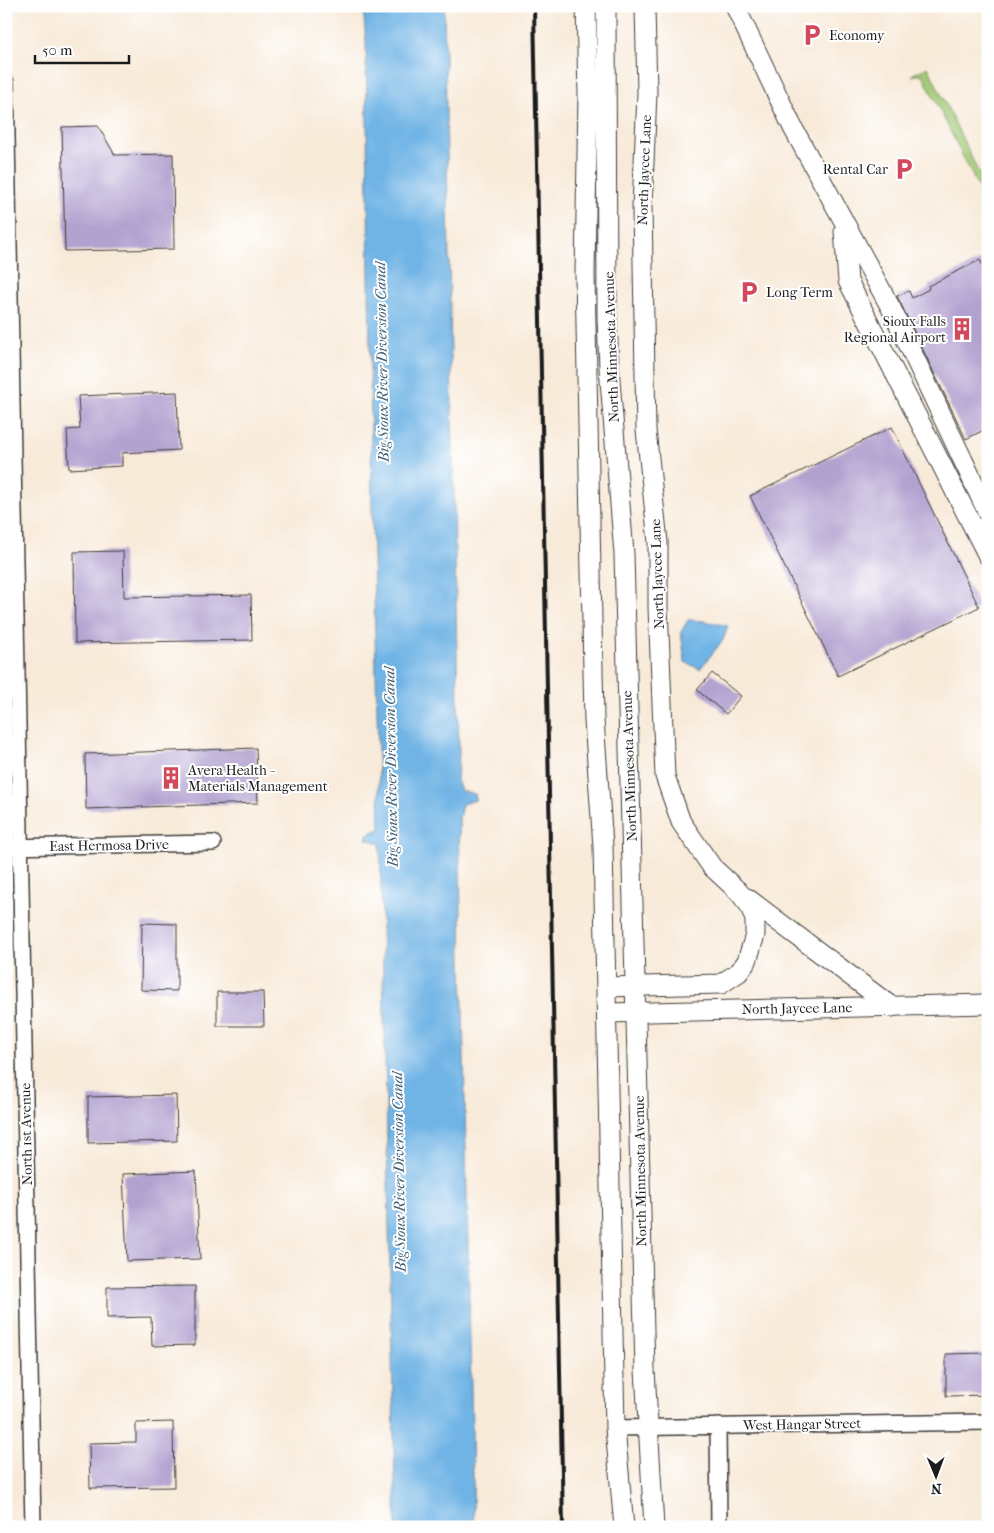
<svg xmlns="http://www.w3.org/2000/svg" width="994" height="1533" viewBox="0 0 994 1533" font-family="'IM FELL French Canon',serif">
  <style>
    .green { fill: #a1c974; stroke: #5e7248 }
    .water { fill: #6fb4e5; stroke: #466880 }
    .building { fill: #b2a2d0 }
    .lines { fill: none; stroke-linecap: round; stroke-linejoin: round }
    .minor-casing { stroke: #3d3b38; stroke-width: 18 }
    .major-casing { stroke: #3d3b38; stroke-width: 21 }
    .minor { stroke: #fff; stroke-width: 15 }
    .major { stroke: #fff; stroke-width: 19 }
    .rail { stroke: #1c1c1c; stroke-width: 4 }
    .labels { text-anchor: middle; stroke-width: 4; stroke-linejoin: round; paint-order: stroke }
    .poi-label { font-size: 14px; fill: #1c1c1c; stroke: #fff; text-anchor: start }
    .street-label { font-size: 14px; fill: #1c1c1c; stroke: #fff }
    .water-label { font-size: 15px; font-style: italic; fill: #416076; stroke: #fff }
  </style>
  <rect width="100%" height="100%" fill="#fff"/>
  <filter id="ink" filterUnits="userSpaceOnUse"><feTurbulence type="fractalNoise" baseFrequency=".02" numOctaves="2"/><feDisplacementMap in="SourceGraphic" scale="10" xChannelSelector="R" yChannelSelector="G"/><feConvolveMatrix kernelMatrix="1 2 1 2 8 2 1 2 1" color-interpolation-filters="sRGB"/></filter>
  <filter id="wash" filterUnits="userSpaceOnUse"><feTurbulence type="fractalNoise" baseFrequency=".0096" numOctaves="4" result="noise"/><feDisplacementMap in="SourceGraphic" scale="20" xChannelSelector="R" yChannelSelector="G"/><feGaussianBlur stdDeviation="1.12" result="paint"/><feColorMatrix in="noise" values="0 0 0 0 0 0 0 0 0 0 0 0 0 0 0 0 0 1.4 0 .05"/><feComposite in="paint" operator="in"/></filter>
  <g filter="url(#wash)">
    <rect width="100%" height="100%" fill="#f8ead9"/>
    <polygon class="green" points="928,67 988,192 988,207 922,74 912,76 913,74"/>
    <g class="water">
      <polygon points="363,6 444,6 459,754 457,780 461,791 475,794 476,800 462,804 459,819 474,1527 396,1527 380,843 366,839 367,834 380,829 372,518 366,43"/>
      <polygon points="688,620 705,621 728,626 723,640 700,669 685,662 681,632"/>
    </g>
    <g id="blocks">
      <g class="building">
        <polygon points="98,126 115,155 173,154 174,249 65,251 62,127"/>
        <polygon points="980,260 988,276 988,428 966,439 897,296 909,291 912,298 929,289 928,286"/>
        <polygon points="177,392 179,450 122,453 122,466 69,469 67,430 80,429 78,396"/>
        <polygon points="892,427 979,607 838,676 750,496"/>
        <polygon points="123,551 124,597 251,595 252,640 75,643 74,552"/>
        <polygon points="712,673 741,696 726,714 697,690"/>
        <polygon points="256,748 258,803 86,809 85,754"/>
        <polygon points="142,923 177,924 177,991 141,990"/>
        <polygon points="217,992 263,992 264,1026 217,1026"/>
        <polygon points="176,1095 177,1141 88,1143 88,1097"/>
        <polygon points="196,1171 200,1259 127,1261 123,1174"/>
        <polygon points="195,1286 195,1345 152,1346 151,1317 107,1318 107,1287"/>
        <polygon points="988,1353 988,1395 946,1396 946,1354"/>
        <polygon points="173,1422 174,1487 90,1488 89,1443 136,1442 136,1423"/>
      </g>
    </g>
  </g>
  <g filter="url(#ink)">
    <use href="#blocks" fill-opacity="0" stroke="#3d3b38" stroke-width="1"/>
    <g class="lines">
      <defs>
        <g id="minor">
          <polyline points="6,82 33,1527"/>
          <polyline points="6,847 213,843"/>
          <polyline points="718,1426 719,1527"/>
          <polyline points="615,1428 988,1422"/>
        </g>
        <g id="major">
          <polyline points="586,6 588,95 585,275 594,720 603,846 615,1428 624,1527"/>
          <polyline points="606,6 607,318 609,368 624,554 645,1370 654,1527"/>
          <polyline points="735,6 793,128 892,310 988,513"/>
          <polyline points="844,231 848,281 988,556"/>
          <polyline points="747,898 892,1007"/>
          <polyline points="606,987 721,984 739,972 747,961 755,935 755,920 750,906 738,891 712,867 681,822 665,776 658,607 658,542 646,430 642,208 647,93 645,6"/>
          <polyline points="607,1013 988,1004"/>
        </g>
      </defs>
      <use href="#minor" class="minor-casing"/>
      <use href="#major" class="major-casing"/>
      <use href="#minor" class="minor"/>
      <use href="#major" class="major"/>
      <polyline class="rail" points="534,6 563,1527"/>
    </g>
  </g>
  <defs>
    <symbol id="parking-bare" viewBox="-9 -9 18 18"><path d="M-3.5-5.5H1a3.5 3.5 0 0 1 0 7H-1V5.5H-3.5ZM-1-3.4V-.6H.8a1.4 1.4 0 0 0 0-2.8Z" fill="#d1495b" stroke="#fff" stroke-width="2.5" paint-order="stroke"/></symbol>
    <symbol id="building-bare" viewBox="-9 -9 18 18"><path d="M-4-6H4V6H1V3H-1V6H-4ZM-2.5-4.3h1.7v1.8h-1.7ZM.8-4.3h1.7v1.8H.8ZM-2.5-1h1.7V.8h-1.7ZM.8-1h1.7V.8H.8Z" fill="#d1495b" stroke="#fff" stroke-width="2.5" paint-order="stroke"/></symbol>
  </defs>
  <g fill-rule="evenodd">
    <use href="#parking-bare" x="796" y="19" width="32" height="32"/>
    <use href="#parking-bare" x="888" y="153" width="32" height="32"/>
    <use href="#parking-bare" x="733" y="276" width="32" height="32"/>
    <use href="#building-bare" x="946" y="313" width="32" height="32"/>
    <use href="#building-bare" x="155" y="762" width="32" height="32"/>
  </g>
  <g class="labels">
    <g class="poi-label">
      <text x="829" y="40">Economy</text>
      <text x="888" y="174" text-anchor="end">Rental Car</text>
      <text x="766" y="297">Long Term</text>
      <text x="946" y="326" text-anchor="end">Sioux Falls<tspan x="946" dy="16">Regional Airport</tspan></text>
      <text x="188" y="775">Avera Health -<tspan x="188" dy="16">Materials Management</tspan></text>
    </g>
    <g class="street-label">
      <text transform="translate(644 170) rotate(-88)" y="5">North Jaycee Lane</text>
      <text transform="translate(611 347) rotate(-92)" y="5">North Minnesota Avenue</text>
      <text transform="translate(657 574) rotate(-92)" y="5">North Jaycee Lane</text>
      <text transform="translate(629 766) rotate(-92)" y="5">North Minnesota Avenue</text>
      <text transform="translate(109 845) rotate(-1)" y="5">East Hermosa Drive</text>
      <text transform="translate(797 1008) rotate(-1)" y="5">North Jaycee Lane</text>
      <text transform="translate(26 1134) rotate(-91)" y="5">North 1st Avenue</text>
      <text transform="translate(640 1171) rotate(-91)" y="5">North Minnesota Avenue</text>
      <text transform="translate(802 1424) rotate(-1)" y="5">West Hangar Street</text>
    </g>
    <g class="water-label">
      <text transform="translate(382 362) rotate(-91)" y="5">Big Sioux River Diversion Canal</text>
      <text transform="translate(391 767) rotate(-91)" y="5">Big Sioux River Diversion Canal</text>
      <text transform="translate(399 1172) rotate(-91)" y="5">Big Sioux River Diversion Canal</text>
    </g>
  </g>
  <rect width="994" height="1533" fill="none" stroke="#fff" stroke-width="25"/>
  <g transform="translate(936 1476) rotate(179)" stroke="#ffffff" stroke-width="4" paint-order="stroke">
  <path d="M0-4L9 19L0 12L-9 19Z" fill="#1c1c1c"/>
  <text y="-8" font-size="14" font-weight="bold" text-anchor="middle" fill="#1c1c1c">N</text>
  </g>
  <path d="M35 55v8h94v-8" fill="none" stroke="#1c1c1c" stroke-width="2.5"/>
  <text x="42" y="55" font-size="15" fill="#1c1c1c" stroke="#ffffff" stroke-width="4" paint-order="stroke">50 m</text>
</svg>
